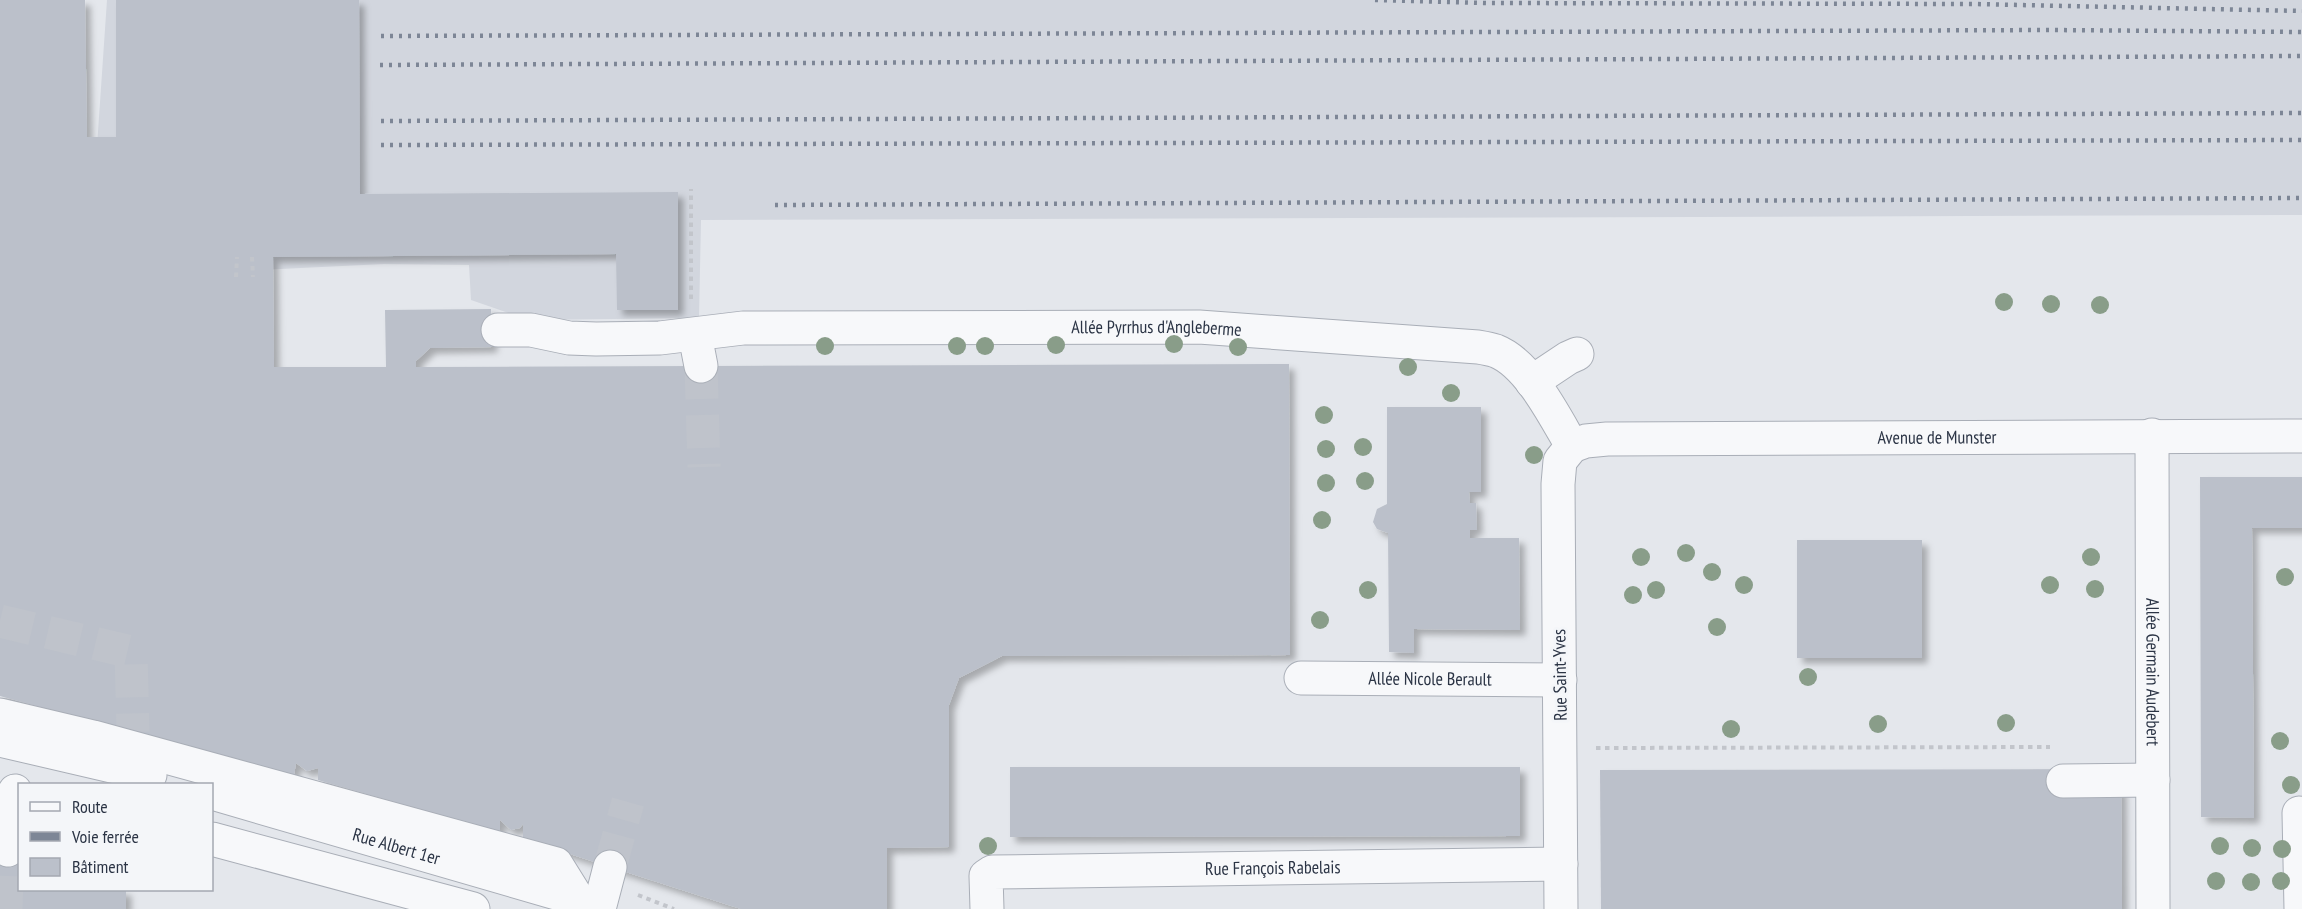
<svg xmlns="http://www.w3.org/2000/svg" width="2302" height="909" viewBox="0 0 2302 909" font-family="'PT Sans Narrow',sans-serif">
  <style>
    .built { fill: #d2d6de }
    .building { fill: #bbc0ca; filter: url(#shadow) }
    .lines { fill: none; stroke-linecap: round; stroke-linejoin: round }
    .minor-tunnel { stroke: #bfc3cb; stroke-width: 33; stroke-dasharray: 33 16; stroke-linecap: butt }
    .minor-casing { stroke: #a9aeb7; stroke-width: 35 }
    .path { stroke: #c2c5cb; stroke-width: 4; stroke-dasharray: 4.5 4.5; stroke-linecap: butt }
    .minor { stroke: #f7f8fa; stroke-width: 33 }
    .rail { stroke: #7d8696; stroke-width: 4.5; stroke-dasharray: 3 6; stroke-linecap: butt }
    .tree { fill: #899d89 }
    .labels { text-anchor: middle; stroke-width: 6; stroke-linejoin: round; paint-order: stroke }
    .street-label { font-size: 18px; fill: #2b3445; stroke: #f4f6f9 }
  </style>
  <defs>
    <filter id="shadow"><feDropShadow dx="5.5" dy="5.5" stdDeviation="3" flood-color="#0004"/></filter>
  </defs>
  <rect width="100%" height="100%" fill="#e4e7ec"/>
  <polygon class="built" points="107,0 2302,0 2302,215 701,220 699,318 529,320 471,300 469,265 384,264 88,278"/>
  <g class="building">
    <polygon points="0,0 85,0 87,137 116,137 116,0 359,0 360,194 678,192 678,310 617,310 616,254 273,257 274,367 386,367 385,310 491,309 492,347 430,348 416,361 416,367 1289,364 1290,655 1002,656 959,678 949,705 949,847 887,848 887,909 741,909 523,839 523,824 520,828 511,830 500,820 500,832 318,780 318,768 307,771 296,763 294,775 0,696"/>
    <polygon points="1387,407 1481,407 1481,492 1469,492 1470,503 1476,503 1477,530 1470,530 1470,538 1519,538 1520,630 1414,629 1414,653 1389,652 1388,533 1377,529 1373,522 1377,509 1387,504"/>
    <polygon points="2200,477 2302,477 2302,528 2252,528 2254,818 2201,817"/>
    <rect x="1797" y="540" width="125" height="118"/>
    <polygon points="1010,767 1520,767 1520,836 1010,837"/>
    <polygon points="2121,769 2122,909 1601,909 1600,770"/>
    <polygon points="0,849 20,851 20,890 126,890 126,909 0,909"/>
  </g>
  <g class="lines">
    <g class="minor-tunnel">
      <polyline points="701,366 704,467"/>
      <polyline points="0,621 131,652 133,732"/>
      <polyline points="610,867 628,802"/>
      <polyline points="6,909 8,850"/>
    </g>
    <defs>
      <g id="minor">
        <path id="s1" d="M498 330H531L569 338 596 339 660 338 743 328 1199 327 1478 347C1484 348 1490 349 1496 351 1529 364 1555 417 1572 446"/>
        <polyline points="695,335 701,366"/>
        <polyline points="1532,382 1568,358 1577,354"/>
        <path id="s2" d="M2152 435 2153 909"/>
        <path id="s3" d="M1572 446 1586 441 1607 439 2302 436"/>
        <path id="s4" d="M1301 678 1560 680"/>
        <polyline points="0,715 93,737 556,864 584,909"/>
        <polyline points="0,740 150,775"/>
        <polyline points="2063,781 2153,780"/>
        <path id="s5" d="M212 793 563 895 577 909"/>
        <polyline points="2299,813 2301,909"/>
        <polyline points="212,839 473,909"/>
        <polyline points="8,850 15,791"/>
        <polyline points="599,909 610,867"/>
        <path id="s6" d="M987 909 986 876 992 872 1561 864"/>
        <polyline points="1561,909 1558,484 1560,461 1572,446"/>
      </g>
    </defs>
    <use href="#minor" class="minor-casing"/>
    <g class="path">
      <polyline points="252,257 253,277"/>
      <polyline points="236,277 237,257"/>
      <polyline points="691,299 691,189"/>
      <polyline points="1596,748 2050,747"/>
      <polyline points="638,895 674,909"/>
    </g>
    <use href="#minor" class="minor"/>
    <g class="rail">
      <polyline points="1375,0 1487,3 1973,4 2302,11"/>
      <polyline points="381,36 2050,30 2302,32"/>
      <polyline points="380,65 2302,56"/>
      <polyline points="381,121 2302,113"/>
      <polyline points="381,145 2302,140"/>
      <polyline points="775,205 2302,198"/>
    </g>
  </g>
  <g class="tree">
    <circle cx="2004" cy="302" r="9"/>
    <circle cx="2051" cy="304" r="9"/>
    <circle cx="2100" cy="305" r="9"/>
    <circle cx="1174" cy="344" r="9"/>
    <circle cx="1056" cy="345" r="9"/>
    <circle cx="825" cy="346" r="9"/>
    <circle cx="957" cy="346" r="9"/>
    <circle cx="985" cy="346" r="9"/>
    <circle cx="1238" cy="347" r="9"/>
    <circle cx="1408" cy="367" r="9"/>
    <circle cx="1451" cy="393" r="9"/>
    <circle cx="1324" cy="415" r="9"/>
    <circle cx="1363" cy="447" r="9"/>
    <circle cx="1326" cy="449" r="9"/>
    <circle cx="1534" cy="455" r="9"/>
    <circle cx="1365" cy="481" r="9"/>
    <circle cx="1326" cy="483" r="9"/>
    <circle cx="1322" cy="520" r="9"/>
    <circle cx="1686" cy="553" r="9"/>
    <circle cx="1641" cy="557" r="9"/>
    <circle cx="2091" cy="557" r="9"/>
    <circle cx="1712" cy="572" r="9"/>
    <circle cx="2285" cy="577" r="9"/>
    <circle cx="1744" cy="585" r="9"/>
    <circle cx="2050" cy="585" r="9"/>
    <circle cx="2095" cy="589" r="9"/>
    <circle cx="1368" cy="590" r="9"/>
    <circle cx="1656" cy="590" r="9"/>
    <circle cx="1633" cy="595" r="9"/>
    <circle cx="1320" cy="620" r="9"/>
    <circle cx="1717" cy="627" r="9"/>
    <circle cx="1808" cy="677" r="9"/>
    <circle cx="2006" cy="723" r="9"/>
    <circle cx="1878" cy="724" r="9"/>
    <circle cx="1731" cy="729" r="9"/>
    <circle cx="2280" cy="741" r="9"/>
    <circle cx="2291" cy="785" r="9"/>
    <circle cx="988" cy="846" r="9"/>
    <circle cx="2220" cy="846" r="9"/>
    <circle cx="2252" cy="848" r="9"/>
    <circle cx="2282" cy="849" r="9"/>
    <circle cx="2216" cy="881" r="9"/>
    <circle cx="2281" cy="881" r="9"/>
    <circle cx="2251" cy="882" r="9"/>
  </g>
  <g class="labels">
    <g class="street-label">
      <text dy="6" stroke="none"><textPath href="#s1" startOffset="660">Allée Pyrrhus d'Angleberme</textPath></text>
      <text dy="6" stroke="none"><textPath href="#s3" startOffset="366">Avenue de Munster</textPath></text>
      <text dy="6" stroke="none"><textPath href="#s2" startOffset="237">Allée Germain Audebert</textPath></text>
      <text transform="translate(1560 675) rotate(-91)" y="6">Rue Saint-Yves</text>
      <text dy="6" stroke="none"><textPath href="#s4" startOffset="129">Allée Nicole Berault</textPath></text>
      <text dy="6" stroke="none"><textPath href="#s5" startOffset="192">Rue Albert 1er</textPath></text>
      <text dy="6" stroke="none"><textPath href="#s6" startOffset="321">Rue François Rabelais</textPath></text>
    </g>
  </g>
  <rect x="18" y="783" width="195" height="108" fill="#f4f6f9" stroke="#a4a8b1" stroke-width="1.5"/>
  <rect x="30" y="802" width="30" height="9" fill="#f7f8fa" stroke="#a4a8b1" stroke-width="1.5"/>
  <text x="72" y="813" font-size="18" fill="#2b3445">Route</text>
  <rect x="30" y="832" width="30" height="9" fill="#7d8696" stroke="#a4a8b1" stroke-width="1.5"/>
  <text x="72" y="843" font-size="18" fill="#2b3445">Voie ferrée</text>
  <rect x="30" y="858" width="30" height="18" fill="#bbc0ca" stroke="#a4a8b1" stroke-width="1.5"/>
  <text x="72" y="873" font-size="18" fill="#2b3445">Bâtiment</text>
</svg>
